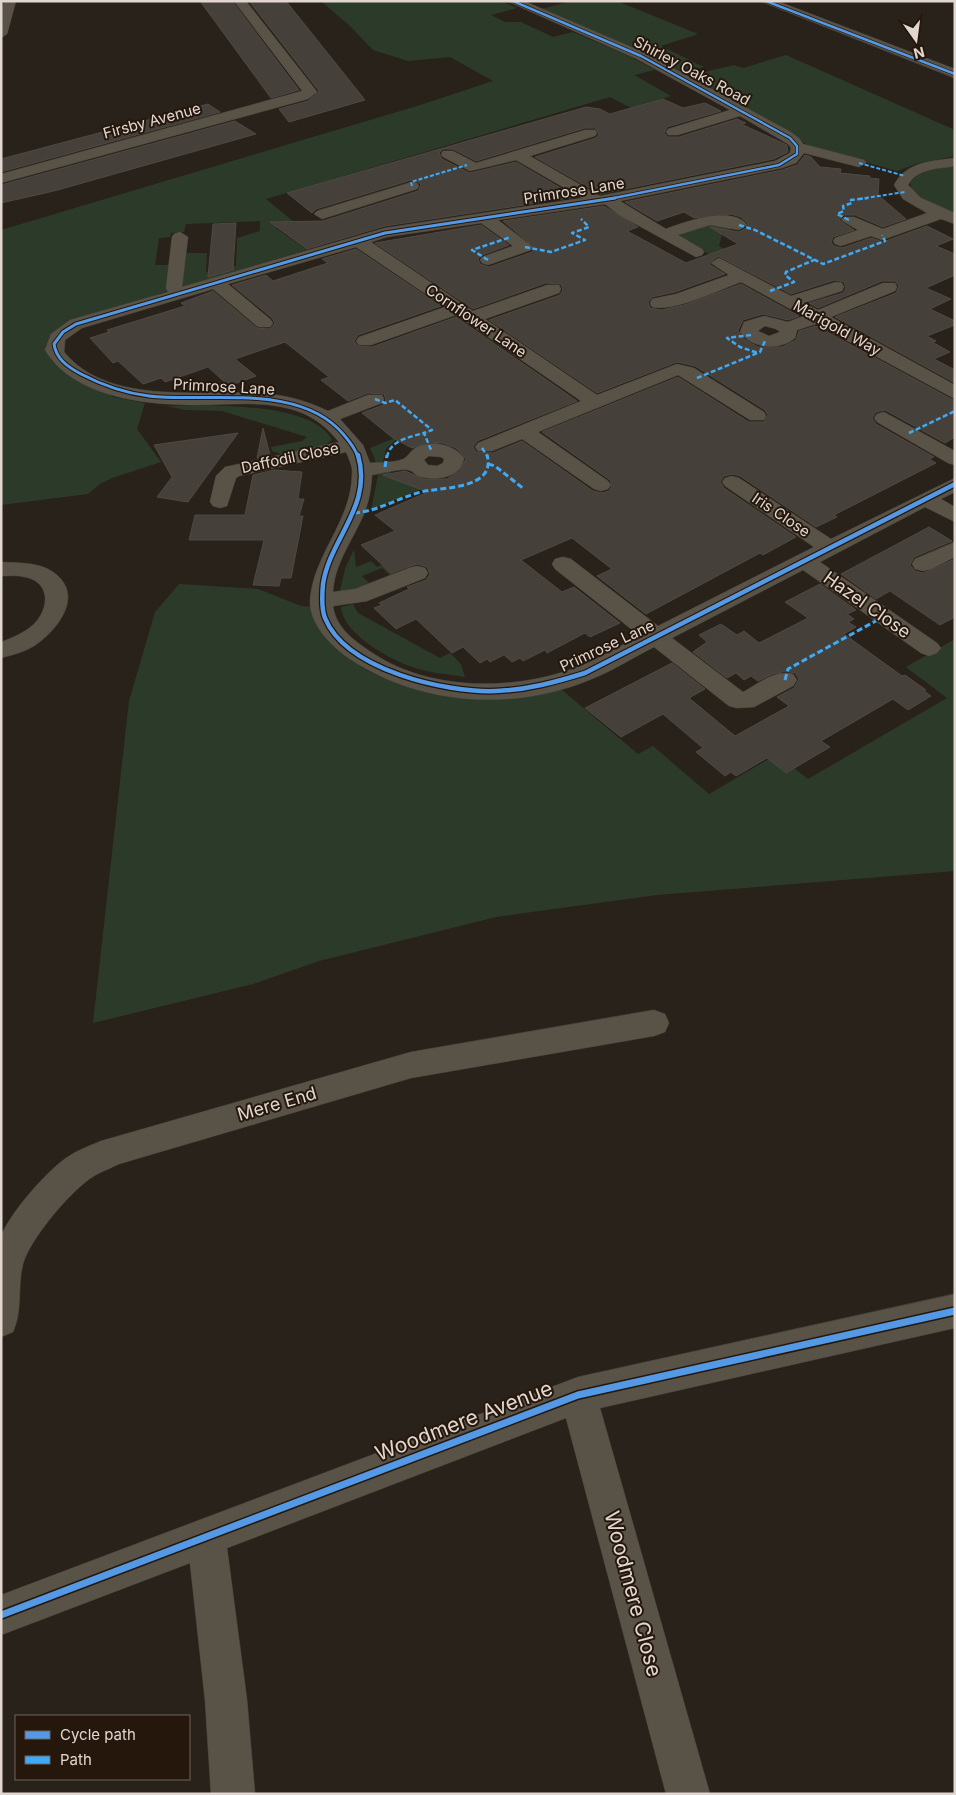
<svg xmlns="http://www.w3.org/2000/svg" width="956" height="1795" viewBox="0 0 956 1795" font-family="Inter,sans-serif">
  <style>
    .green { fill: #2c3b29 }
    .building { fill: #46403a; stroke: #504943 }
    .lines { fill: none; stroke-linecap: round; stroke-linejoin: round }
    .minor-casing { stroke: #463f39; stroke-width: 1 }
    .minor { fill: #595347; fill-rule: evenodd }
    .quiet-far2 { stroke: #3fa9f5; stroke-width: 2; stroke-dasharray: 4 2; stroke-linecap: butt }
    .quiet-far1 { stroke: #3fa9f5; stroke-width: 2.5; stroke-dasharray: 5 2.5; stroke-linecap: butt }
    .quiet { stroke: #3fa9f5; stroke-width: 3; stroke-dasharray: 6 3; stroke-linecap: butt }
    .cycleway-far3-casing { stroke: #25170c; stroke-width: 4 }
    .cycleway-far2-casing { stroke: #25170c; stroke-width: 5 }
    .cycleway-far1-casing { stroke: #25170c; stroke-width: 7 }
    .cycleway-casing { stroke: #25170c; stroke-width: 10 }
    .cycleway-far3 { stroke: #5399e6; stroke-width: 2.5 }
    .cycleway-far2 { stroke: #5399e6; stroke-width: 3 }
    .cycleway-far1 { stroke: #5399e6; stroke-width: 4.5 }
    .cycleway { stroke: #5399e6; stroke-width: 7 }
    .labels { text-anchor: middle; stroke-width: 4; stroke-linejoin: round; paint-order: stroke }
    .far-street-label { font-size: 15px; fill: #e1d7d0; stroke: #25170c }
    .street-label { font-size: 18px; fill: #e1d7d0; stroke: #25170c }
    .near-street-label { font-size: 21px; fill: #e1d7d0; stroke: #25170c }
  </style>
  <rect width="100%" height="100%" fill="#29221b"/>
  <g class="green">
    <polygon points="321,1 501,1 517,8 491,15 505,22 521,22 553,37 573,32 629,56 655,70 634,75 671,96 631,108 610,97 266,199 294,222 276,228 307,250 181,288 185,253 207,253 206,272 232,271 232,266 236,266 237,238 260,231 260,221 186,224 184,232 171,233 170,237 159,238 155,265 171,265 167,291 50,337 46,349 53,362 77,379 107,391 113,397 145,403 137,429 161,462 112,478 100,484 88,494 1,505 1,230 417,106 493,81 450,57 408,61 373,50 351,27"/>
    <polygon points="572,1 617,1 698,34 661,46 704,67 681,73 645,53 541,9"/>
    <polygon points="786,55 955,130 955,156 916,164 897,171 808,146 790,132 688,76 734,65 743,68"/>
    <polygon points="955,165 955,214 924,200 911,189 910,182 921,172"/>
    <polygon points="710,222 730,227 730,230 723,230 719,246 730,252 715,258 681,237 680,234"/>
    <path d="M166 406C204 405 313 401 332 440L325 445 284 455 272 451 271 447 302 441 307 437 222 411 186 410Z"/>
    <polygon points="400,436 386,449 383,462 376,462 370,448"/>
    <polygon points="389,471 395,477 424,488 371,510 378,475"/>
    <polygon points="354,549 356,567 371,561 377,567 397,559 398,571 391,576 382,568 362,576 370,584 351,592 340,591 345,569"/>
    <path d="M179 584 258 589 301 606 313 607C325 622 342 650 355 662 384 686 453 698 490 699 515 699 538 694 562 690L638 754 653 746 709 794 769 759 785 773 794 768 808 779 947 698 906 667 955 639V871L657 895 496 917 319 961 253 984 93 1023 129 701 155 612Z"/>
    <path d="M353 604 358 613 440 658 450 653 461 664 465 677C447 674 429 673 412 667 389 659 343 634 341 607Z"/>
  </g>
  <g class="building">
    <polygon points="200,1 232,1 299,90 271,98"/>
    <polygon points="249,1 286,1 365,100 289,122 279,109 308,101 319,91"/>
    <polygon points="663,99 683,108 705,103 721,111 667,127 664,133 668,137 679,137 737,119 746,123 741,124 787,145 788,152 774,159 600,194 535,157 596,138 599,134 595,128 585,128 476,161 453,149 443,149 439,153 442,159 470,173 516,162 576,197 385,226 307,249 270,222 323,221 418,191 421,185 417,181 411,180 316,209 312,213 287,193 586,107 600,109 610,114"/>
    <polygon points="208,104 220,112 1,172 1,159"/>
    <polygon points="235,121 256,134 54,191 1,203 1,185"/>
    <polygon points="805,155 811,157 820,167 841,169 840,173 870,176 869,178 879,179 878,195 906,219 883,227 855,215 844,215 839,220 854,230 833,237 831,242 834,246 842,248 871,238 883,242 927,226 953,239 936,246 955,254 955,275 926,288 951,299 930,309 955,321 955,325 927,336 936,341 932,342 950,352 934,359 955,370 955,383 835,317 896,293 899,286 895,281 882,281 818,308 809,303 843,293 846,288 844,282 835,280 791,294 718,256 709,264 725,274 675,292 652,297 648,302 650,308 661,310 684,305 741,284 799,316 788,320 763,314 743,320 738,331 744,339 758,347 782,347 796,340 799,331 816,326 955,401 955,437 945,443 885,410 876,412 872,418 876,424 934,457 929,459 936,463 834,515 837,517 816,527 740,476 733,474 724,476 720,482 724,488 796,537 763,555 760,553 646,614 597,576 612,569 572,538 521,560 562,592 574,587 620,623 590,637 585,633 547,653 545,650 523,661 520,658 512,662 504,655 490,662 487,659 480,663 463,647 452,653 416,619 396,629 374,608 382,605 379,603 409,589 407,587 426,580 430,574 427,567 417,564 391,573 361,545 395,531 375,515 428,492 383,475 405,471 424,479 447,479 459,471 466,459 456,448 443,443 429,442 412,448 393,438 362,413 383,405 386,400 384,394 368,393 348,401 321,380 329,377 285,342 235,359 256,376 229,386 208,367 165,382 161,378 143,384 118,361 113,363 90,338 109,332 107,330 185,306 181,303 213,291 257,328 270,329 275,323 272,318 232,285 266,275 273,281 328,263 322,259 356,249 441,306 358,335 354,341 358,346 372,347 456,317 577,401 477,441 473,447 476,452 493,453 522,441 593,491 602,493 609,491 612,486 610,480 542,432 678,377 749,422 764,422 768,415 765,410 695,366 677,362 597,393 489,320 560,295 563,290 561,284 546,283 473,309 375,243 481,225 509,245 480,256 478,259 480,264 489,267 532,252 535,248 503,221 604,206 638,227 627,231 686,263 738,244 710,227 739,232 748,227 748,224 741,217 731,214 694,218 684,212 657,221 625,202 782,170 797,165"/>
    <polygon points="236,223 233,270 208,277 213,224"/>
    <polygon points="263,428 270,455 257,458"/>
    <polygon points="238,433 188,502 157,497 172,477 154,445"/>
    <polygon points="274,470 302,472 298,499 304,499 299,516 303,516 291,578 281,578 279,586 253,585 264,540 189,540 195,515 245,515 253,475"/>
    <polygon points="929,527 952,541 914,557 910,565 915,571 923,573 955,559 955,617 940,625 890,591 876,599 841,574"/>
    <polygon points="820,584 856,610 847,614 854,619 848,622 856,627 844,634 902,676 905,675 926,690 924,691 931,696 908,710 893,699 821,741 830,747 786,773 767,758 736,776 731,772 725,776 696,752 703,748 663,714 621,737 585,708 672,663 705,689 689,698 735,736 789,706 777,697 794,688 799,679 795,673 786,671 773,674 758,681 751,676 744,680 736,673 727,678 693,652 707,642 699,635 721,624 737,635 744,631 759,643 808,618 785,602"/>
  </g>
  <g class="lines">
    <defs>
      <g id="minor">
        <polygon points="4,1 16,1 7,34 1,38 1,11"/>
        <polygon points="234,1 246,1 315,89 317,92 308,99 1,183 1,174 302,91"/>
        <path d="M507 1H524L645 53 789 131 799 138 803 144 864 160 866 163 859 167 804 153 796 163 782 168 620 201 666 229C684 222 733 205 747 225L739 230 710 225 678 235 702 249 704 252 702 255 696 257 619 215 605 204 498 220 533 247 531 250 488 265 482 263 480 260 482 257 513 246 481 223 387 237 371 242 473 311 547 285H559L561 289 559 293 485 319 597 395 677 364 694 368 764 412 766 416 764 420H750L678 375 538 432 608 481 611 485 608 489 601 491 594 489 522 439 492 451H478L475 447 478 443 581 401 456 315 371 345H359L356 341 359 337 445 307 356 247 228 284 270 319 273 323 270 327H258L213 289 82 328 65 340 64 352C110 408 207 388 269 394 290 396 309 402 328 411L368 395H382L384 399 382 403 340 419 363 445 370 463C379 462 398 463 405 458 409 455 412 449 417 447 432 439 455 445 464 458 461 479 435 481 418 476 415 474 411 470 408 470 402 468 380 474 372 475 371 490 369 502 363 516 352 541 334 565 333 592L355 589 409 568 417 566 425 568 428 573 425 578 367 601 333 606C336 629 356 642 374 654 431 691 512 691 575 668 597 660 619 646 640 636L555 569 552 564 555 559 563 557 571 559 658 626 814 547 725 486 722 482 725 478 732 476 739 478 831 539 955 478V492L941 499 955 507V522L925 507 820 562 937 643 941 648 937 653 929 656 921 653 803 570 672 638 743 692C758 684 776 669 793 674L797 680 793 686 754 707 737 708 729 706 654 647C634 657 614 670 594 678 516 712 420 706 350 659 332 647 310 625 310 602 312 556 352 521 352 474 353 467 349 459 346 452L239 476 236 478 227 506 220 508 213 506 210 502 216 476 225 467 339 442C327 428 315 417 297 411 265 400 230 405 198 405 147 405 74 398 45 350L51 334 70 320 168 292 166 288 172 237 174 234 180 232 188 237 182 287 385 228 582 198 516 160 470 171 443 157 441 154 443 151H453L476 163 585 130H595L597 133 595 136 530 156 600 196 775 161 790 153 791 148 788 144 740 116 678 135H668L666 132 668 129 730 110 637 59ZM429 456 441 457 444 459 443 463 437 466 428 465 424 460Z"/>
        <polygon points="760,1 777,1 955,69 955,78"/>
        <path d="M955 158V166C939 169 917 168 908 185L921 198 955 213V224L941 219 882 240 871 236 841 246 835 244 833 241 835 238 858 230 841 220 844 217H854L883 229 927 213 903 199 894 185C906 162 931 161 955 158Z"/>
        <polygon points="412,182 417,183 419,186 417,189 322,219 314,214 317,211"/>
        <path d="M719 258 791 296 836 282 842 283 844 287 842 291 804 303 818 310 883 283H895L897 287 895 291 831 317 955 385V399L816 324 797 330 795 338C780 351 752 349 740 332L744 322 764 316 788 322 803 316 741 282C719 290 674 312 652 307L650 303 652 299 676 294 729 275 711 263ZM765 326 776 329 780 332 769 336 758 331Z"/>
        <polygon points="884,412 955,451 955,465 948,463 877,422 874,418 877,414"/>
        <polygon points="955,542 955,557 931,569 923,571 915,569 912,564 915,559"/>
        <path d="M1 562C18 563 39 562 53 572 86 595 57 631 34 646 24 652 12 655 1 658V642C12 638 24 633 33 625 50 609 51 582 25 577 18 575 9 576 1 576Z"/>
        <path d="M654 1010 665 1014 669 1023 665 1032 654 1036 411 1078 119 1164C109 1169 97 1173 88 1180 68 1195 30 1239 23 1264 17 1287 23 1310 13 1332L1 1337V1236C11 1212 45 1173 66 1158 76 1151 89 1146 101 1141L411 1052Z"/>
        <polygon points="955,1294 955,1328 600,1408 710,1794 666,1794 566,1418 227,1548 247,1700 255,1794 211,1794 205,1700 190,1563 1,1635 1,1595 578,1377"/>
      </g>
    </defs>
    <use href="#minor" class="minor-casing"/>
    <use href="#minor" class="minor"/>
    <g class="quiet-far2">
      <polyline points="859,163 905,176"/>
      <polyline points="412,186 411,182 467,165"/>
      <polyline points="859,199 905,192"/>
    </g>
    <g class="quiet-far1">
      <polyline points="849,220 837,214 844,211 843,206 852,203 851,200 868,198"/>
      <polyline points="739,225 755,230 823,264 885,241 882,235"/>
      <polyline points="525,247 551,252 585,240 572,233 589,227 581,219"/>
      <polyline points="488,260 472,250 511,237"/>
      <polyline points="770,291 794,282 785,275 786,272 814,260"/>
      <polyline points="751,335 727,338 740,347 758,353"/>
      <polyline points="697,378 760,352 765,341"/>
      <polyline points="375,399 385,403 395,400 432,430 424,433"/>
      <polyline points="909,433 955,411"/>
      <polyline points="482,448 488,457"/>
      <path d="M387 457C390 440 410 437 424 433L431 450"/>
    </g>
    <g class="quiet">
      <polyline points="488,464 495,466 524,489"/>
      <polyline points="385,467 387,455"/>
      <path d="M354 513C379 511 398 498 421 492 440 487 497 490 487 455"/>
      <polyline points="785,680 788,669 883,617"/>
    </g>
    <defs>
      <g id="cycleway-far3">
        <polyline points="513,1 641,56 790,138 797,146 797,154 779,165 609,199"/>
        <polyline points="766,1 955,74"/>
      </g>
      <path id="cycleway-far2" d="M358 457C355 448 350 442 344 435 300 382 209 403 149 396 124 393 102 385 81 374 68 367 56 359 54 344L63 332 76 324 385 233 615 198"/>
      <path id="cycleway-far1" d="M358 455C373 506 330 538 323 584 322 595 321 608 325 618 346 670 446 693 496 691 527 690 556 682 585 673L955 484"/>
      <polyline id="cycleway" points="1,1615 578,1395 955,1311"/>
    </defs>
    <use href="#cycleway-far3" class="cycleway-far3-casing"/>
    <use href="#cycleway-far2" class="cycleway-far2-casing"/>
    <use href="#cycleway-far1" class="cycleway-far1-casing"/>
    <use href="#cycleway" class="cycleway-casing"/>
    <use href="#cycleway-far3" class="cycleway-far3"/>
    <use href="#cycleway-far2" class="cycleway-far2"/>
    <use href="#cycleway-far1" class="cycleway-far1"/>
    <use href="#cycleway" class="cycleway"/>
  </g>
  <g class="labels">
    <g class="far-street-label">
      <text transform="translate(692 71) rotate(28)" y="5">Shirley Oaks Road</text>
      <text transform="translate(152 121) rotate(-15)" y="5">Firsby Avenue</text>
      <text transform="translate(574 191) rotate(-9)" y="5">Primrose Lane</text>
      <text transform="translate(476 321) rotate(34)" y="5">Cornflower Lane</text>
      <text transform="translate(837 328) rotate(29)" y="5">Marigold Way</text>
      <text transform="translate(224 387) rotate(3)" y="5">Primrose Lane</text>
      <text transform="translate(290 458) rotate(-12)" y="5">Daffodil Close</text>
      <text transform="translate(781 515) rotate(34)" y="5">Iris Close</text>
      <text transform="translate(607 646) rotate(-25)" y="5">Primrose Lane</text>
    </g>
    <g class="street-label">
      <text transform="translate(867 605) rotate(35)" y="6">Hazel Close</text>
      <text transform="translate(277 1104) rotate(-16)" y="6">Mere End</text>
    </g>
    <g class="near-street-label">
      <text transform="translate(464 1421) rotate(-21)" y="7">Woodmere Avenue</text>
      <text transform="translate(633 1594) rotate(75)" y="7">Woodmere Close</text>
    </g>
  </g>
  <rect width="956" height="1795" fill="none" stroke="#e1d7d0" stroke-width="5"/>
  <rect x="15" y="1715" width="175" height="65" fill="#25170c" stroke="#70645a"/>
  <rect x="25" y="1731" width="25" height="8" fill="#5399e6" stroke="#70645a"/>
  <text x="60" y="1740" font-size="15" fill="#e1d7d0">Cycle path</text>
  <rect x="25" y="1756" width="25" height="8" fill="#3fa9f5" stroke="#70645a"/>
  <text x="60" y="1765" font-size="15" fill="#e1d7d0">Path</text>
  <g transform="translate(916 40) rotate(166)" stroke="#25170c" stroke-width="4" paint-order="stroke">
  <path d="M0-4L9 19L0 12L-9 19Z" fill="#e1d7d0"/>
  <text y="-8" font-size="14" font-weight="bold" text-anchor="middle" fill="#e1d7d0">N</text>
  </g>
</svg>
